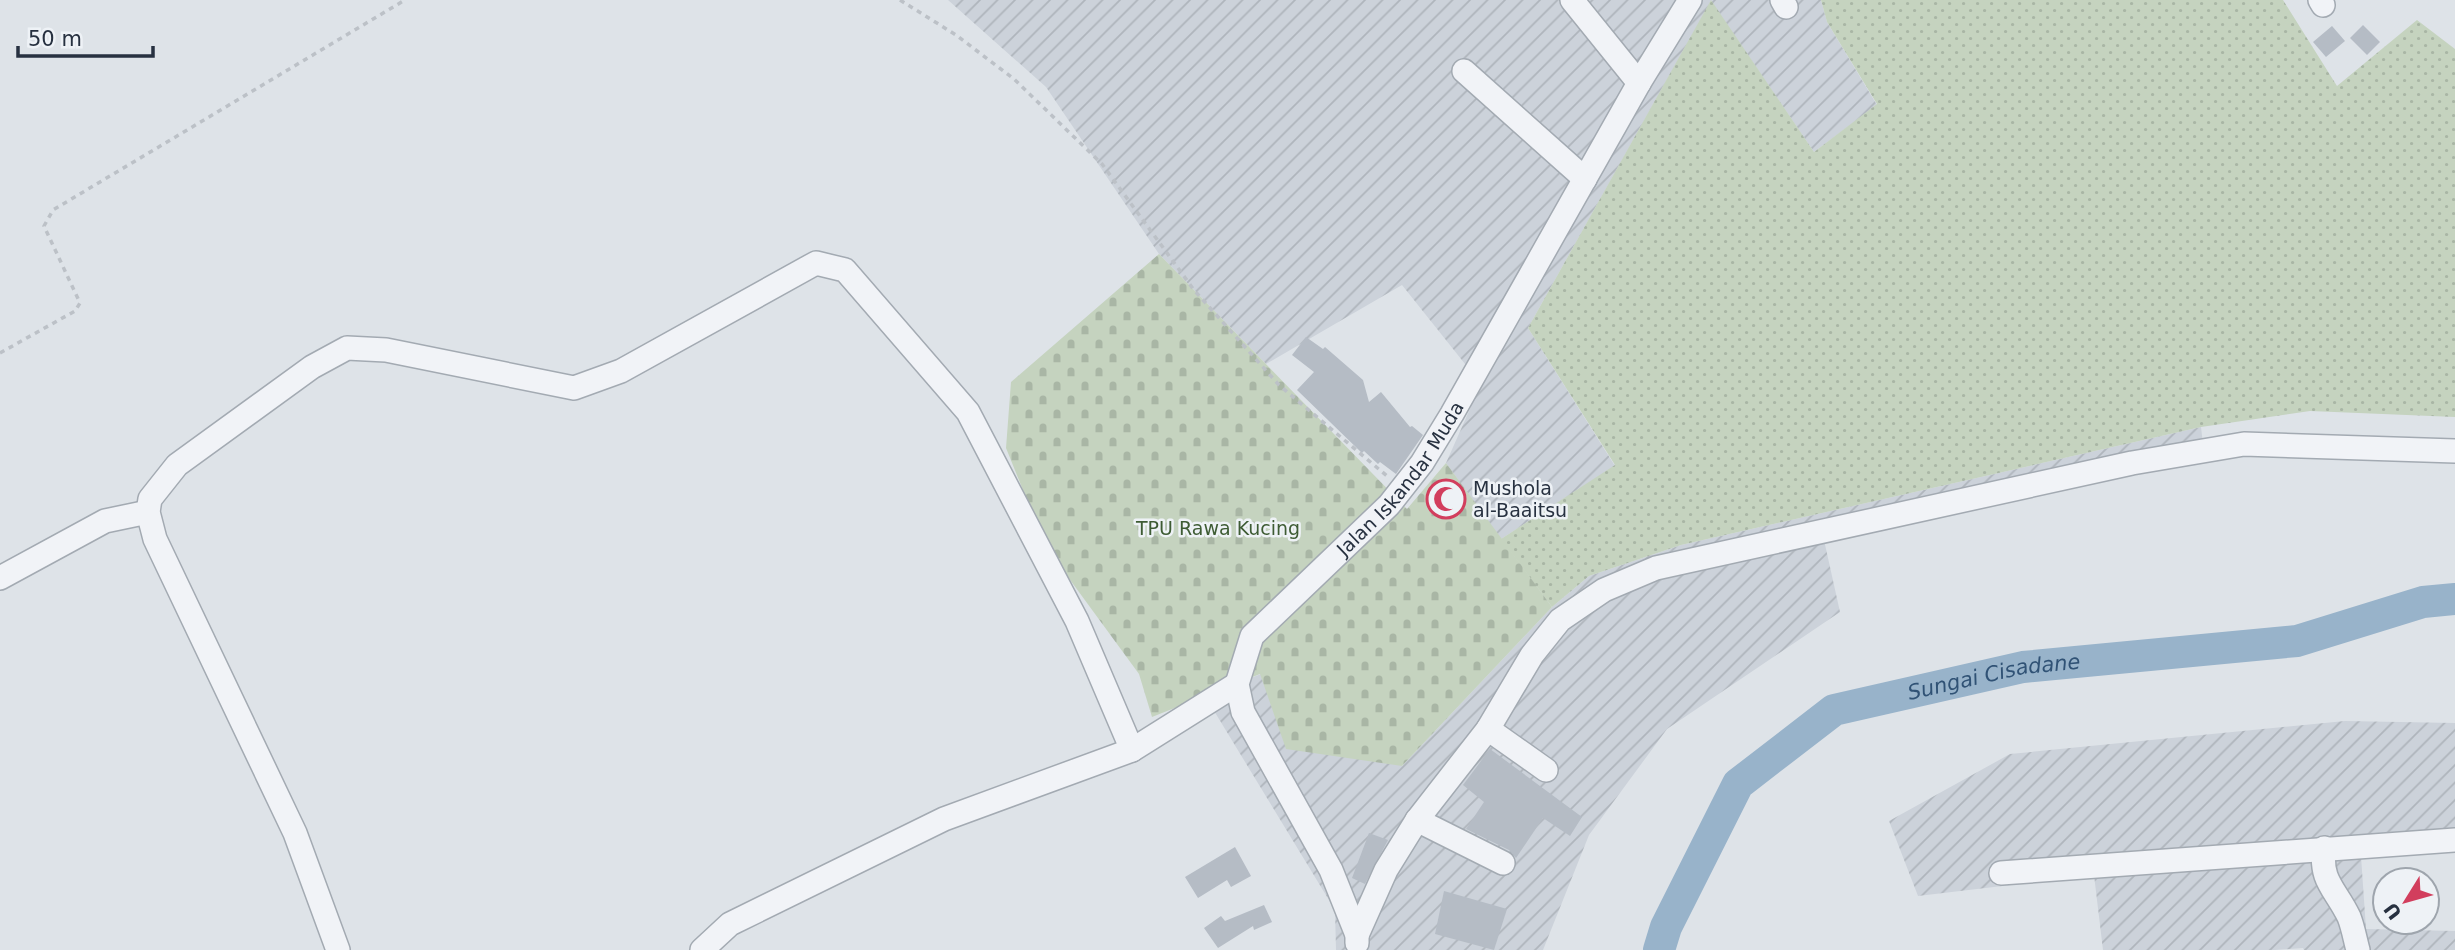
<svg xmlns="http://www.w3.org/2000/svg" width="2455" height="950" viewBox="0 0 2455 950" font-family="'DejaVu Sans',sans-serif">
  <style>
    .industrial { fill: url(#industrial-furrows) }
    .grass { fill: url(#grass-dots) }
    .cemetery { fill: url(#cemetery-stones) }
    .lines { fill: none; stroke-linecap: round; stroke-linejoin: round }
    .river { stroke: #98b3ca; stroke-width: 32 }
    .building { fill: #b5bcc5 }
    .minor-casing { stroke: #a3aab2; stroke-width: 26 }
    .path { stroke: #bcc1c7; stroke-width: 3.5; stroke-dasharray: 5 5; stroke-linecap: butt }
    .minor { stroke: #f1f3f7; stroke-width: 23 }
    .labels { text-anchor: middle; stroke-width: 5; stroke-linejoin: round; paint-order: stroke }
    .street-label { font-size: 19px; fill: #273140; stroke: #eef2f6 }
    .poi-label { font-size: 19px; fill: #273140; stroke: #eef2f6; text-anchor: start }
    .park-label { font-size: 19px; fill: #3e5c34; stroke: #eef2f6 }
    .water-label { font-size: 21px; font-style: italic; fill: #305275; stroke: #eef2f6 }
  </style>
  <defs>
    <pattern id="industrial-furrows" width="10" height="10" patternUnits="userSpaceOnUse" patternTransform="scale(1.75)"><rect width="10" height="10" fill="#ccd2da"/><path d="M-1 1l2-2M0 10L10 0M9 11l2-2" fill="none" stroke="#afb5bc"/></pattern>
    <pattern id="grass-dots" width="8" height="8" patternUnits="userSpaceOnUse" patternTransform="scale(1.75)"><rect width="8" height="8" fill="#c5d3bf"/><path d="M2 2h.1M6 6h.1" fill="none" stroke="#a9b6a5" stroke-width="1.8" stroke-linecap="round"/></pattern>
    <pattern id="cemetery-stones" width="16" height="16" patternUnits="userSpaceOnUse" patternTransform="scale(1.75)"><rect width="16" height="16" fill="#c5d3bf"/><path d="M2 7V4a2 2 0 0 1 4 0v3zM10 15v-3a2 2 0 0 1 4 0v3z" fill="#a9b6a5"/></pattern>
  </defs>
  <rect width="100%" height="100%" fill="#dee3e8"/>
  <g class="industrial">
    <polygon points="948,0 1821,0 1827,22 1877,105 1814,152 1711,1 1528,328 1615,466 1501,539 1446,463 1481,384 1402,285 1266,364 1159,254 1046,87"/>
    <polygon points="2201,427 2204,452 1824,540 1840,612 1667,729 1589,835 1543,950 1336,950 1335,910 1205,696 1261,674 1402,766 1552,607 1589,576 1681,545"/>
    <polygon points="2345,721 2455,723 2455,846 2361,856 2366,929 2455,931 2455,950 2304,950 2303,948 2275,950 2103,950 2094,875 1918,896 1889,821 2010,754"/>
  </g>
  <polygon class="grass" points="1711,0 1814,152 1877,104 1827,22 1821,0 2283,0 2337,86 2417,20 2455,49 2455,417 2310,411 2201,427 1681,545 1589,576 1552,607 1501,539 1615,465 1528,328"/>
  <polygon class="cemetery" points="1159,254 1407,509 1446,463 1552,607 1402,766 1286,749 1260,674 1152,717 1139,674 1046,547 1006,448 1011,382"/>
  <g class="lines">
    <path class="river" id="s1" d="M1659 950 1666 927 1738 784 1834 710 2023 667 2297 641 2423 602 2455 599"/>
  </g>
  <g class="building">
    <polygon points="2363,25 2380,42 2367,55 2350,38"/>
    <polygon points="2332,26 2345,41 2326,57 2313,42"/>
    <polygon points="1306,337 1323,349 1325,347 1363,380 1369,402 1381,392 1410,427 1412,426 1423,435 1396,474 1380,462 1378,464 1364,451 1362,453 1297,390 1314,372 1292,355"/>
    <polygon points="1444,485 1453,504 1435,512 1426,494"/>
    <polygon points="1490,749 1582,817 1570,836 1543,818 1516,858 1509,850 1466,829 1484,802 1463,785"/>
    <polygon points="1369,833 1388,840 1365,884 1352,878"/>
    <polygon points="1235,847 1251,876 1231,887 1227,880 1198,898 1185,877"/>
    <polygon points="1444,891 1507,909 1494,950 1435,934"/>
    <polygon points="1264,905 1272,922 1254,930 1253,926 1218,948 1204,928 1221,916 1225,921"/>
  </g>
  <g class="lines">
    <defs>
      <g id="minor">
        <polyline points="1572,0 1639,83"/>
        <polyline points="1782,0 1786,7"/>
        <polyline points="2320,0 2323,5"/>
        <polyline points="1464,71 1585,179"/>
        <polyline points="0,578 105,521 148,512"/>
        <polyline points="1488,729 1546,770"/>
        <polyline points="1417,820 1503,863"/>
        <path d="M2324 848C2320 882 2335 888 2349 917 2353 927 2355 939 2358 950"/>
        <polyline points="2001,873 2455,840"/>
        <polyline points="1357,935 1386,870 1417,820 1488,729 1532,655 1560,620 1604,590 1656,568 2132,463 2244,444 2455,451"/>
        <path id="s2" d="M1357 943V935L1331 870 1243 712 1237 684 1252 636 1389 505 1422 463 1452 414 1639 83 1690 0"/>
        <polyline points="338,950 295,833 155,539 148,512 150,499 177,465 312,367 347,348 386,350 574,388 621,371 816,263 845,270 968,412 1077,621 1132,750"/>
        <polyline points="702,950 730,924 944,819 1132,750 1237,684"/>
      </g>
    </defs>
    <use href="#minor" class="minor-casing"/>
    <g class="path">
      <polyline points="900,0 956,35 1014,79 1102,164 1194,290 1279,385 1387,476"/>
      <polyline points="0,353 75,311 80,303 44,226 53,210 405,0"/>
    </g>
    <use href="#minor" class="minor"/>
  </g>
  <defs>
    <symbol id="mosque-ring" viewBox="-11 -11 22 22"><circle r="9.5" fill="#eef2f6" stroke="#d23e5d" stroke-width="1.5"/><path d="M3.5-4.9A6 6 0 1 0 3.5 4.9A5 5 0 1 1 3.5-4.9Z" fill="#d23e5d"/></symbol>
  </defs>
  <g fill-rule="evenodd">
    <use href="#mosque-ring" x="1424" y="477" width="44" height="44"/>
  </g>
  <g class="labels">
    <g class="street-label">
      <text dy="7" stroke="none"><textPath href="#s2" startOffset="555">Jalan Iskandar Muda</textPath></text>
    </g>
    <g class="poi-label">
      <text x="1473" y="495">Mushola<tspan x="1473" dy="22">al-Baaitsu</tspan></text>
    </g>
    <g class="park-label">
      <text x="1218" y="535">TPU Rawa Kucing</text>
    </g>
    <g class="water-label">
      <text dy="7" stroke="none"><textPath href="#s1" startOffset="469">Sungai Cisadane</textPath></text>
    </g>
  </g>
  <g transform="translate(2406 901) rotate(233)"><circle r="33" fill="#eef2f6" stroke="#9ea5ad" stroke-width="2"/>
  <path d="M0-5L12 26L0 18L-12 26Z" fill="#d23e5d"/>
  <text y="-10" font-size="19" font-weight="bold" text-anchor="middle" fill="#273140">U</text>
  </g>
  <path d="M18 46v10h135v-10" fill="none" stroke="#273140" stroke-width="3.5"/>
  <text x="28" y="46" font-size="21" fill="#273140" stroke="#eef2f6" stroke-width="5" paint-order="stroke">50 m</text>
</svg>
